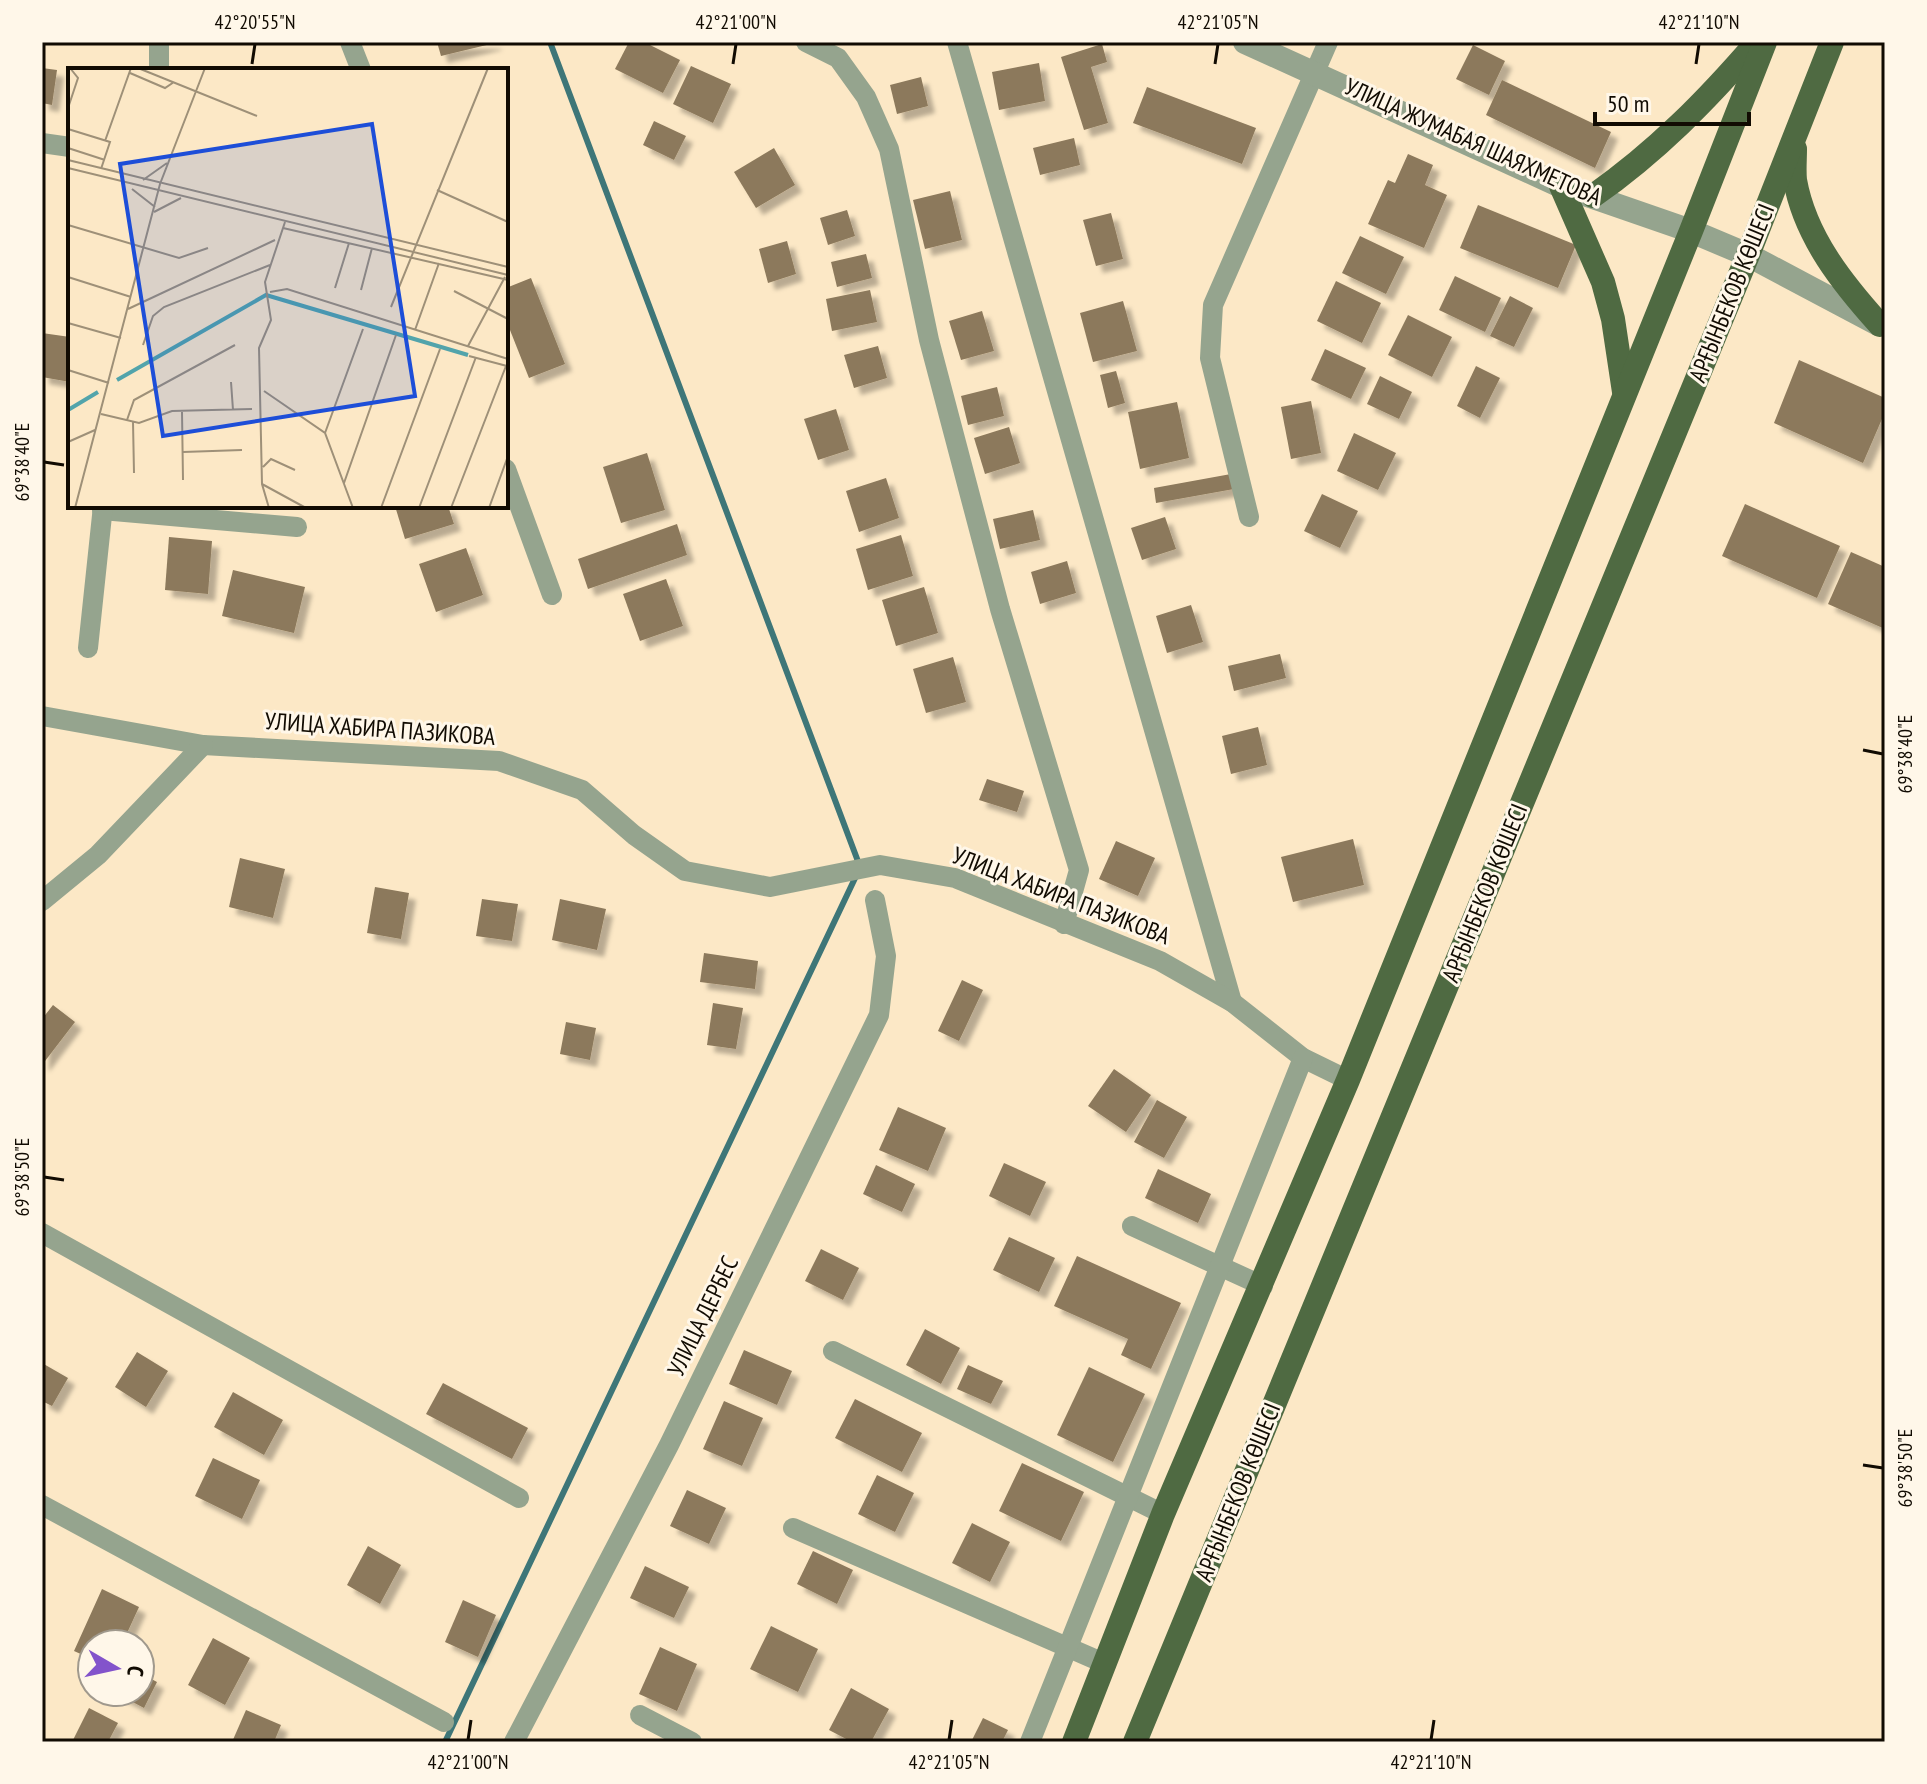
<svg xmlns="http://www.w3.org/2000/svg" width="1927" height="1784" viewBox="0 0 1927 1784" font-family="'PT Sans Narrow',sans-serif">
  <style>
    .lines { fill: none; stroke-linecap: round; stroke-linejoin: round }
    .stream { stroke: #3e7678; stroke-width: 6 }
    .building { fill: #8c795b; filter: url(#shadow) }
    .minor { stroke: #95a48e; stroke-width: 20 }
    .tertiary { stroke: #95a48e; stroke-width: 24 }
    .primary { stroke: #4f6a42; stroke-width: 24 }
    .ticks { fill: none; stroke: #110b02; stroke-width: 3 }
    .labels { text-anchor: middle; stroke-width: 6; stroke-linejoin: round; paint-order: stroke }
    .street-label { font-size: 24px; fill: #110b02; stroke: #fff7e9 }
    .inset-river { fill: none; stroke: #52a4ab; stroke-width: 4 }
    .inset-road { fill: none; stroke: #9e9078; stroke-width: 2 }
    .view { fill: #1d4ed8; fill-opacity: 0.15; stroke: #1d4ed8; stroke-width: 4 }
    .inset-edge { fill: none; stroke: #110b02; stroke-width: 4 }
    .neatline { fill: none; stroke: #110b02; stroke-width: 3 }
    .ticks-label { font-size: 20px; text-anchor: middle; fill: #110b02 }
  </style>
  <defs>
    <filter id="shadow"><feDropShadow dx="7" dy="7" stdDeviation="2" flood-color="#0004"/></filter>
  </defs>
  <rect width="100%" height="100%" fill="#fce8c6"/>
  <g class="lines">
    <g class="stream">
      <polyline points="550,42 859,864"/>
      <polyline points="445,1742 857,874"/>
    </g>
  </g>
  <g class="building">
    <polygon points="437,42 495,42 495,43 441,56"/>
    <polygon points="629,42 644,42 680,60 663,93 615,69"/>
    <polygon points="1102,44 1107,62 1091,67 1108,123 1084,130 1061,57"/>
    <polygon points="1473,45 1505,61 1489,95 1456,79"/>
    <polygon points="1039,63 1045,101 999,110 992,72"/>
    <polygon points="691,66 731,84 713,123 673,104"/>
    <polygon points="42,68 57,70 52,105 42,103"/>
    <polygon points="921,77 928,106 897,114 890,85"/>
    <polygon points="1502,80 1611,132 1595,168 1486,115"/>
    <polygon points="1147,87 1256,128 1242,164 1133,123"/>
    <polygon points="654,121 686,136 674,160 643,145"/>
    <polygon points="1074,138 1080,165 1040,175 1033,148"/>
    <polygon points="774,148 795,185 756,208 734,172"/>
    <polygon points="1408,154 1433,165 1425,185 1447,195 1424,248 1368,224 1388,180 1395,183"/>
    <polygon points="950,191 962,240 925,249 913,200"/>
    <polygon points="1478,205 1576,245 1558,288 1460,248"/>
    <polygon points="847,210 855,236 828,245 820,218"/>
    <polygon points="1111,213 1123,259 1096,266 1083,220"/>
    <polygon points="1360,236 1404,257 1386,294 1342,273"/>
    <polygon points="787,241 796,274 768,283 759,249"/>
    <polygon points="866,254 872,278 837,287 831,262"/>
    <polygon points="1455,276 1501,298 1485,332 1439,310"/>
    <polygon points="531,278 565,364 529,378 506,320 506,288"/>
    <polygon points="1336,281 1381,303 1362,343 1317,321"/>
    <polygon points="870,290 877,322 832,331 826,299"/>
    <polygon points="1510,296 1533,308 1514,347 1490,336"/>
    <polygon points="1123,301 1137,351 1093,362 1080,313"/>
    <polygon points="982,311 994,351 961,360 949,321"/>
    <polygon points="1408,315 1452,337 1432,377 1388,355"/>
    <polygon points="42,333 70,337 70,382 42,377"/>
    <polygon points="878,346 887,378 854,388 844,355"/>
    <polygon points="1325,349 1366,368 1351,399 1311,380"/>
    <polygon points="1799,360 1885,398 1885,412 1863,463 1774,423"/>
    <polygon points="1476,366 1500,378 1480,418 1457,406"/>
    <polygon points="1116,371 1125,403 1108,408 1100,375"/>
    <polygon points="1380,376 1412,392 1399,419 1367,404"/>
    <polygon points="997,387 1004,416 968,425 961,396"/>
    <polygon points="1311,401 1321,453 1291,459 1281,407"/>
    <polygon points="1177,402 1189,458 1140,469 1128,412"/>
    <polygon points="836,409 849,450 818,460 804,419"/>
    <polygon points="1009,427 1020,463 985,474 974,438"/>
    <polygon points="1354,433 1396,453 1378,490 1337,471"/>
    <polygon points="647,453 665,510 621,523 603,467"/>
    <polygon points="1231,474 1234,489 1156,503 1154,488"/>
    <polygon points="886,478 899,518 859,532 846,491"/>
    <polygon points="1322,494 1358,511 1340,548 1304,531"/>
    <polygon points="1745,504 1840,546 1817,598 1722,556"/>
    <polygon points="395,506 448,506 454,524 405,539"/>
    <polygon points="1033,510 1040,540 1000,549 993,519"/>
    <polygon points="1165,517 1176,549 1142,560 1131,528"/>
    <polygon points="677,524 687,555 588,589 578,559"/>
    <polygon points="901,535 913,576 868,590 856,549"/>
    <polygon points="169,537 212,541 208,594 165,590"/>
    <polygon points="466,548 483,595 436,612 419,564"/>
    <polygon points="1851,552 1885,567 1885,629 1828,604"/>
    <polygon points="1067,561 1076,593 1040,604 1031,572"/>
    <polygon points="233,570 305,587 294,633 222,616"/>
    <polygon points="666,579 683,626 640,641 623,594"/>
    <polygon points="924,587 938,633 896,646 882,600"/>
    <polygon points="1191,605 1203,642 1167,653 1156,616"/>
    <polygon points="1280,654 1286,678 1234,691 1228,666"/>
    <polygon points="953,657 966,702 926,713 913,669"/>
    <polygon points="1258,727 1267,765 1231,774 1222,736"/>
    <polygon points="987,779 1024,791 1017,812 979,800"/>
    <polygon points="1353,839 1364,885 1293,902 1281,857"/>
    <polygon points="1116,841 1155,858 1138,896 1099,879"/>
    <polygon points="240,858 285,869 273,918 229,907"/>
    <polygon points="375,887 409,893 401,939 367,933"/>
    <polygon points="482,899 518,904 512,941 476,936"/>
    <polygon points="560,899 606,909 597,950 552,940"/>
    <polygon points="704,953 758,961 755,989 700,982"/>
    <polygon points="962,980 983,990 959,1041 938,1031"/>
    <polygon points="713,1003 743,1008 736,1049 707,1045"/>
    <polygon points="53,1005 75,1022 42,1065 42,1019"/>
    <polygon points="566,1022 596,1028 590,1060 560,1054"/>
    <polygon points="1114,1069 1151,1095 1126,1132 1088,1106"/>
    <polygon points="1157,1100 1187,1117 1164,1158 1134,1142"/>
    <polygon points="898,1107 946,1128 928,1171 879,1150"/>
    <polygon points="1004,1163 1046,1182 1030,1216 989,1196"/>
    <polygon points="876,1165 915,1184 902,1212 863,1194"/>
    <polygon points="1158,1169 1211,1194 1198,1223 1145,1198"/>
    <polygon points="1009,1237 1055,1258 1039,1292 993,1270"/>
    <polygon points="821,1249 859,1268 843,1300 805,1281"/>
    <polygon points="1077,1256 1181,1303 1151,1369 1121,1355 1128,1339 1054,1306"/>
    <polygon points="925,1329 960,1348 941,1384 906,1365"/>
    <polygon points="744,1350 792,1371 777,1405 729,1384"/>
    <polygon points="137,1352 168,1371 146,1407 115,1387"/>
    <polygon points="42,1363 68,1378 52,1406 42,1401"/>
    <polygon points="968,1365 1003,1381 991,1404 957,1389"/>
    <polygon points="1089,1367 1145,1394 1113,1462 1057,1435"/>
    <polygon points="443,1383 528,1428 512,1459 426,1414"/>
    <polygon points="233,1392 283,1420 264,1455 214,1427"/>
    <polygon points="855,1399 922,1433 902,1472 835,1438"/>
    <polygon points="724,1401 763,1418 742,1466 703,1449"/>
    <polygon points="213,1458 260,1480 242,1519 195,1496"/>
    <polygon points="1022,1463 1084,1492 1061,1541 999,1511"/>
    <polygon points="877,1475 914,1493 895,1532 858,1514"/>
    <polygon points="687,1490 726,1508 709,1544 670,1526"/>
    <polygon points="972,1523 1010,1542 990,1582 952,1563"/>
    <polygon points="368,1546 401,1565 380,1604 347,1585"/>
    <polygon points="813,1551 853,1570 837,1604 797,1584"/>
    <polygon points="645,1566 689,1587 674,1618 630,1598"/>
    <polygon points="102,1589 139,1607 122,1644 92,1644 92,1659 74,1651"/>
    <polygon points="463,1600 496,1615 478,1657 445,1642"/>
    <polygon points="771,1626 818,1649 798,1692 750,1669"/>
    <polygon points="213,1638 250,1658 225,1705 188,1685"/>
    <polygon points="660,1647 697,1664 677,1711 639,1694"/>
    <polygon points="140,1673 157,1682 144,1708 114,1692 140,1692"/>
    <polygon points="851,1688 889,1709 871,1742 852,1742 829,1730"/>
    <polygon points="89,1708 118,1723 108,1742 72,1742"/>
    <polygon points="246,1710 281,1725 274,1742 232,1742"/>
    <polygon points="983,1718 1008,1730 1002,1742 971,1742"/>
  </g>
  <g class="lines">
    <g class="minor">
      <polyline points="350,42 361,70"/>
      <polyline points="806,42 838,58 866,97 889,149 929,340 1000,609 1079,870 1064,924"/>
      <polyline points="957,42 1232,1002"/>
      <polyline points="159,70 159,42"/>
      <polyline points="42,143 70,147"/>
      <polyline points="506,469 552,595"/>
      <polyline points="102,510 297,527"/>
      <polyline points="1249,517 1210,358 1213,305 1328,42"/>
      <polyline points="88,648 103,506"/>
      <polyline points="42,716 203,745 499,761 582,790 634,835 685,871 770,887 880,865 955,878 1160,961 1232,1002 1303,1058 1348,1080"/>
      <polyline points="42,901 98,855 203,745"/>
      <polyline points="1132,1226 1263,1286"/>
      <polyline points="42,1233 519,1498"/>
      <polyline points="833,1351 1163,1514"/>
      <polyline points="42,1505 444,1722"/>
      <polyline points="793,1528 1106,1664"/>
      <polyline points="640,1715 692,1742"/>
      <polyline points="514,1742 669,1445 879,1015 886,956 875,900"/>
      <polyline points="1030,1742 1303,1058"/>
    </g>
    <polyline class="tertiary" points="1245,42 1561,186 1691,231 1748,255 1878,324"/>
    <g class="primary">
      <path d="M1795 149C1795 159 1794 170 1795 180 1805 237 1843 284 1880 325"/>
      <polyline points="1561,186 1603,282 1613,319 1624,392"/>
      <path d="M1593 196C1656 152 1707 100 1757 42"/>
      <polyline points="1074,1742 1163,1514 1348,1080 1691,231 1765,42"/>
      <polyline points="1135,1742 1748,255 1832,42"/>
    </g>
  </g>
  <path class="ticks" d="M252 64 255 44M733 64 736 44M1215 64 1218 44M1696 64 1699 44M44 462 64 465M1863 750 1883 754M44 1177 64 1180M1863 1465 1883 1468M468 1740 471 1720M949 1740 952 1720M1431 1740 1434 1720"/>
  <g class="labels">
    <g class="street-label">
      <text transform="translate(1473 142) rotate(24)" y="8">УЛИЦА ЖУМАБАЯ ШАЯХМЕТОВА</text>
      <text transform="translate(1732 293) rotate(-68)" y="8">АРҒЫНБЕКОВ КӨШЕСІ</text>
      <text transform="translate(380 729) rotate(4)" y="8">УЛИЦА ХАБИРА ПАЗИКОВА</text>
      <text transform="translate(1485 893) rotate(-68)" y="8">АРҒЫНБЕКОВ КӨШЕСІ</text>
      <text transform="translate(1061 896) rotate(21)" y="8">УЛИЦА ХАБИРА ПАЗИКОВА</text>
      <text transform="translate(703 1316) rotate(-64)" y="8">УЛИЦА ДЕРБЕС</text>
      <text transform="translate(1238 1492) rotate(-68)" y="8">АРҒЫНБЕКОВ КӨШЕСІ</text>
    </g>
  </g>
  <g transform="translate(68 68)">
    <rect width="440" height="440" fill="#fce8c6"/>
    <path class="inset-river" d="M49 312 198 227 400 287M0 342 30 324"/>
    <path class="inset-road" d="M70 0 189 48M62 5 97 20 106 14M0 40 10 10 2 0M0 61 42 74 33 101M37 73 63 0M0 80 37 92M0 92 440 199M0 100 440 207M75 112 99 95M64 121 87 139M369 122 440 154M86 144 113 130M0 157 111 190 140 180M215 160 440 212M0 209 63 229M267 220 281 175M293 222 304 180M386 223 440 251M202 224 219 221 440 291M323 239 420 0M60 241 207 172M0 255 53 270M347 262 371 195M75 277 85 248 96 239 202 197M400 278 437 209M401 288 439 298M0 302 41 315M163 314 165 342M196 323 257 365 285 440M114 344 115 412M33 346 71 355 104 343 184 341M59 352 66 332 167 277M65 354 66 405M257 365 295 261M0 374 27 362M115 384 174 382M195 399 203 391 227 402M276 415 328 267M194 416 238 440M7 440 92 116 137 0M201 440 194 416 191 280 203 252 197 214 217 154M313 440 372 281M351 440 408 289M383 440 438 298M421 440 440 388"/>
    <path class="view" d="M304 56 347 328 95 368 52 96Z"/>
    <rect width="440" height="440" class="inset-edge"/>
  </g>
  <rect width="1927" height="1784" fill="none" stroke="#fff7e9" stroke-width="88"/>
  <g transform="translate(116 1668) rotate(99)"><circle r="38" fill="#fff7e9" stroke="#a0998d" stroke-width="2"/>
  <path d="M0-6L14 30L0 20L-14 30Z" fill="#8353cb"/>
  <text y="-12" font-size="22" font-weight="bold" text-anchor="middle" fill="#110b02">С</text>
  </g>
  <path d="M1595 112v12h154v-12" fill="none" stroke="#110b02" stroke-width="4"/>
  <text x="1607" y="112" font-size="24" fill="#110b02" stroke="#fff7e9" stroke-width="6" paint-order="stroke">50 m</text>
  <rect x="44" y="44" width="1839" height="1696" class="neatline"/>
  <g class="ticks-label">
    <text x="255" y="29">42°20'55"N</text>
    <text x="736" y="29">42°21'00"N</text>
    <text x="1218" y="29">42°21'05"N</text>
    <text x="1699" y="29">42°21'10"N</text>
    <text transform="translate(22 462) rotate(-90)" y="7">69°38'40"E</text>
    <text transform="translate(1905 754) rotate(-90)" y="7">69°38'40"E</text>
    <text transform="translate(22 1177) rotate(-90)" y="7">69°38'50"E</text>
    <text transform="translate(1905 1468) rotate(-90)" y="7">69°38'50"E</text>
    <text x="468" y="1769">42°21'00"N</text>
    <text x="949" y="1769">42°21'05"N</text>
    <text x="1431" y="1769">42°21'10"N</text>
  </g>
</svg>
